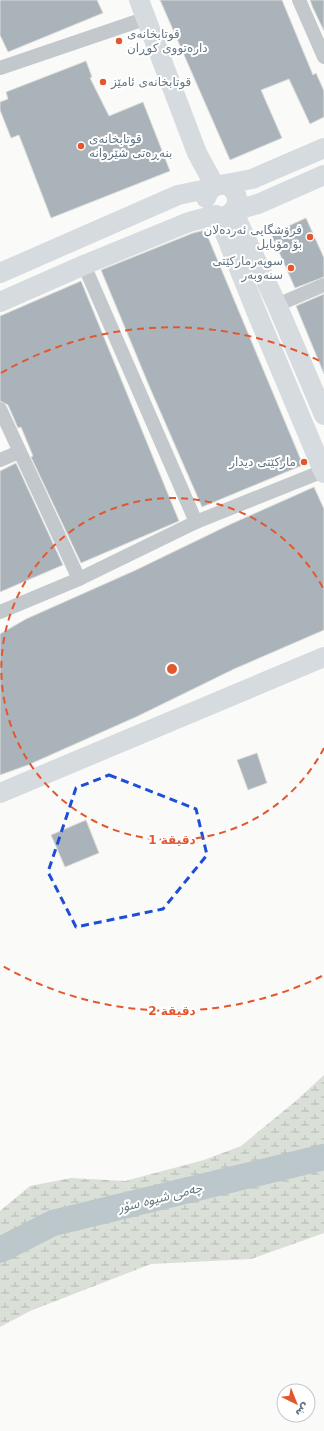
<svg xmlns="http://www.w3.org/2000/svg" width="324" height="1431" viewBox="0 0 324 1431" font-family="'DejaVu Sans','Noto Sans Arabic',sans-serif">
  <style>
    .wetland { fill: url(#wetland-marsh) }
    .lines { fill: none; stroke-linecap: round; stroke-linejoin: round }
    .river { stroke: #bbc7cb; stroke-width: 26 }
    .building { fill: #aab3b9; stroke: #dcdcda }
    .street { stroke: #c3c8cc; stroke-width: 14 }
    .secondary { stroke: #d6dbdf; stroke-width: 20 }
    .marked { fill: none; stroke: #1d4ed8; stroke-width: 3; stroke-dasharray: 8 5; stroke-linejoin: round }
    .ring { fill: none; stroke: #e4572e; stroke-width: 2; stroke-dasharray: 7 5 }
    .poi-dot { fill: #e4572e; stroke: #fff; stroke-width: 1.5 }
    .labels { text-anchor: middle; stroke-width: 4; stroke-linejoin: round; paint-order: stroke }
    .poi-label { font-size: 12px; fill: #657683; stroke: #fff; text-anchor: start }
    .water-label { font-size: 13px; font-style: italic; fill: #60757c; stroke: #fff }
    .centre { fill: #e4572e; stroke: #fff; stroke-width: 2 }
    .ring-label { font-size: 12px; text-anchor: middle; font-weight: bold; fill: #e4572e; stroke: #fff; stroke-width: 4; stroke-linejoin: round; paint-order: stroke }
  </style>
  <defs>
    <pattern id="wetland-marsh" width="20" height="14" patternUnits="userSpaceOnUse"><rect width="20" height="14" fill="#dadfd7"/><path d="M1 5h8M5 5V1M11 12h8M15 12V8" fill="none" stroke="#b4b9b4"/></pattern>
  </defs>
  <rect width="100%" height="100%" fill="#fafaf8"/>
  <polygon class="wetland" points="324,1075 324,1233 251,1259 151,1264 30,1311 0,1327 0,1211 30,1186 71,1178 125,1181 204,1160 241,1146 297,1100"/>
  <g class="lines">
    <polyline class="river" points="0,1250 53,1223 324,1157"/>
  </g>
  <g class="building">
    <polygon points="0,0 97,0 103,13 8,52 0,35"/>
    <polygon points="160,0 282,0 313,75 316,73 324,91 324,117 310,124 289,79 261,90 282,138 230,160"/>
    <polygon points="310,0 324,0 324,31 313,8"/>
    <polygon points="86,61 92,77 90,78 109,116 143,102 170,171 51,218 19,135 11,138 0,110 0,102 8,99 6,92"/>
    <polygon points="306,218 324,258 324,277 295,288 271,234"/>
    <polygon points="205,230 303,465 202,507 150,388 101,270 193,233"/>
    <polygon points="81,281 179,521 81,563 31,457 33,456 21,427 18,428 8,405 0,401 0,316"/>
    <polygon points="324,294 324,374 296,306"/>
    <polygon points="16,463 63,565 0,592 0,471"/>
    <polygon points="314,487 324,509 324,630 234,669 138,716 28,765 0,775 0,634 26,619 136,570 231,524"/>
    <polygon points="257,753 267,783 248,790 237,760"/>
    <polygon points="86,820 99,853 65,867 51,835"/>
  </g>
  <g class="lines">
    <g class="street">
      <polyline points="299,0 324,57"/>
      <polyline points="0,68 147,18"/>
      <polyline points="84,265 196,522"/>
      <polyline points="277,305 324,285"/>
      <polyline points="0,409 79,579"/>
      <polyline points="0,460 19,452"/>
      <polyline points="0,612 79,579 196,522 323,471"/>
    </g>
    <g class="secondary">
      <polyline points="139,0 197,153 215,186"/>
      <polyline points="324,175 258,204 233,211 277,305 324,415"/>
      <polyline points="206,198 209,191 215,186 252,179 324,148"/>
      <polyline points="218,216 256,311 324,473"/>
      <path d="M225 216C241 210 241 191 226 185"/>
      <polyline points="0,273 178,195 212,188"/>
      <polyline points="0,302 84,265 189,222 216,215"/>
      <polyline points="0,793 324,657"/>
    </g>
  </g>
  <path class="marked" d="M109 775 196 809 207 855 163 909 76 927 48 872 76 788Z"/>
  <g class="ring">
    <path d="M324 748A171 171 0 1 1 324 590"/>
    <path d="M322 976A342 342 0 0 1 1 965M1 373A342 342 0 0 1 322 362"/>
  </g>
  <g class="poi-dot">
    <circle cx="119" cy="41" r="4"/>
    <circle cx="103" cy="82" r="4"/>
    <circle cx="81" cy="146" r="4"/>
    <circle cx="310" cy="237" r="4"/>
    <circle cx="291" cy="268" r="4"/>
    <circle cx="304" cy="462" r="4"/>
  </g>
  <g class="labels">
    <g class="poi-label">
      <text x="127" y="38">قوتابخانەی<tspan x="127" dy="14">دارەتووی کوڕان</tspan></text>
      <text x="111" y="86">قوتابخانەی ئامێز</text>
      <text x="89" y="143">قوتابخانەی<tspan x="89" dy="14">بنەڕەتی شێروانە</tspan></text>
      <text x="302" y="234" text-anchor="end">فرۆشگایی ئەردەلان<tspan x="302" dy="14">بۆ مۆبایل</tspan></text>
      <text x="283" y="265" text-anchor="end">سوپەرمارکێتی<tspan x="283" dy="14">سنەوبەر</tspan></text>
      <text x="296" y="466" text-anchor="end">مارکێتی دیدار</text>
    </g>
    <g class="water-label">
      <text transform="translate(160 1197) rotate(-14)" y="5">چەمی شیوە سۆر</text>
    </g>
  </g>
  <circle cx="172" cy="669" r="6" class="centre"/>
  <g class="ring-label">
    <text x="172" y="844">1 دقيقة</text>
    <text x="172" y="1015">2 دقيقة</text>
  </g>
  <g transform="translate(296 1403) rotate(137)"><circle r="19" fill="#ffffff" stroke="#c1c8cd"/>
  <path d="M0-3L7 15L0 10L-7 15Z" fill="#e4572e"/>
  <text y="-6" font-size="11" font-weight="bold" text-anchor="middle" fill="#657683">ش</text>
  </g>
</svg>
